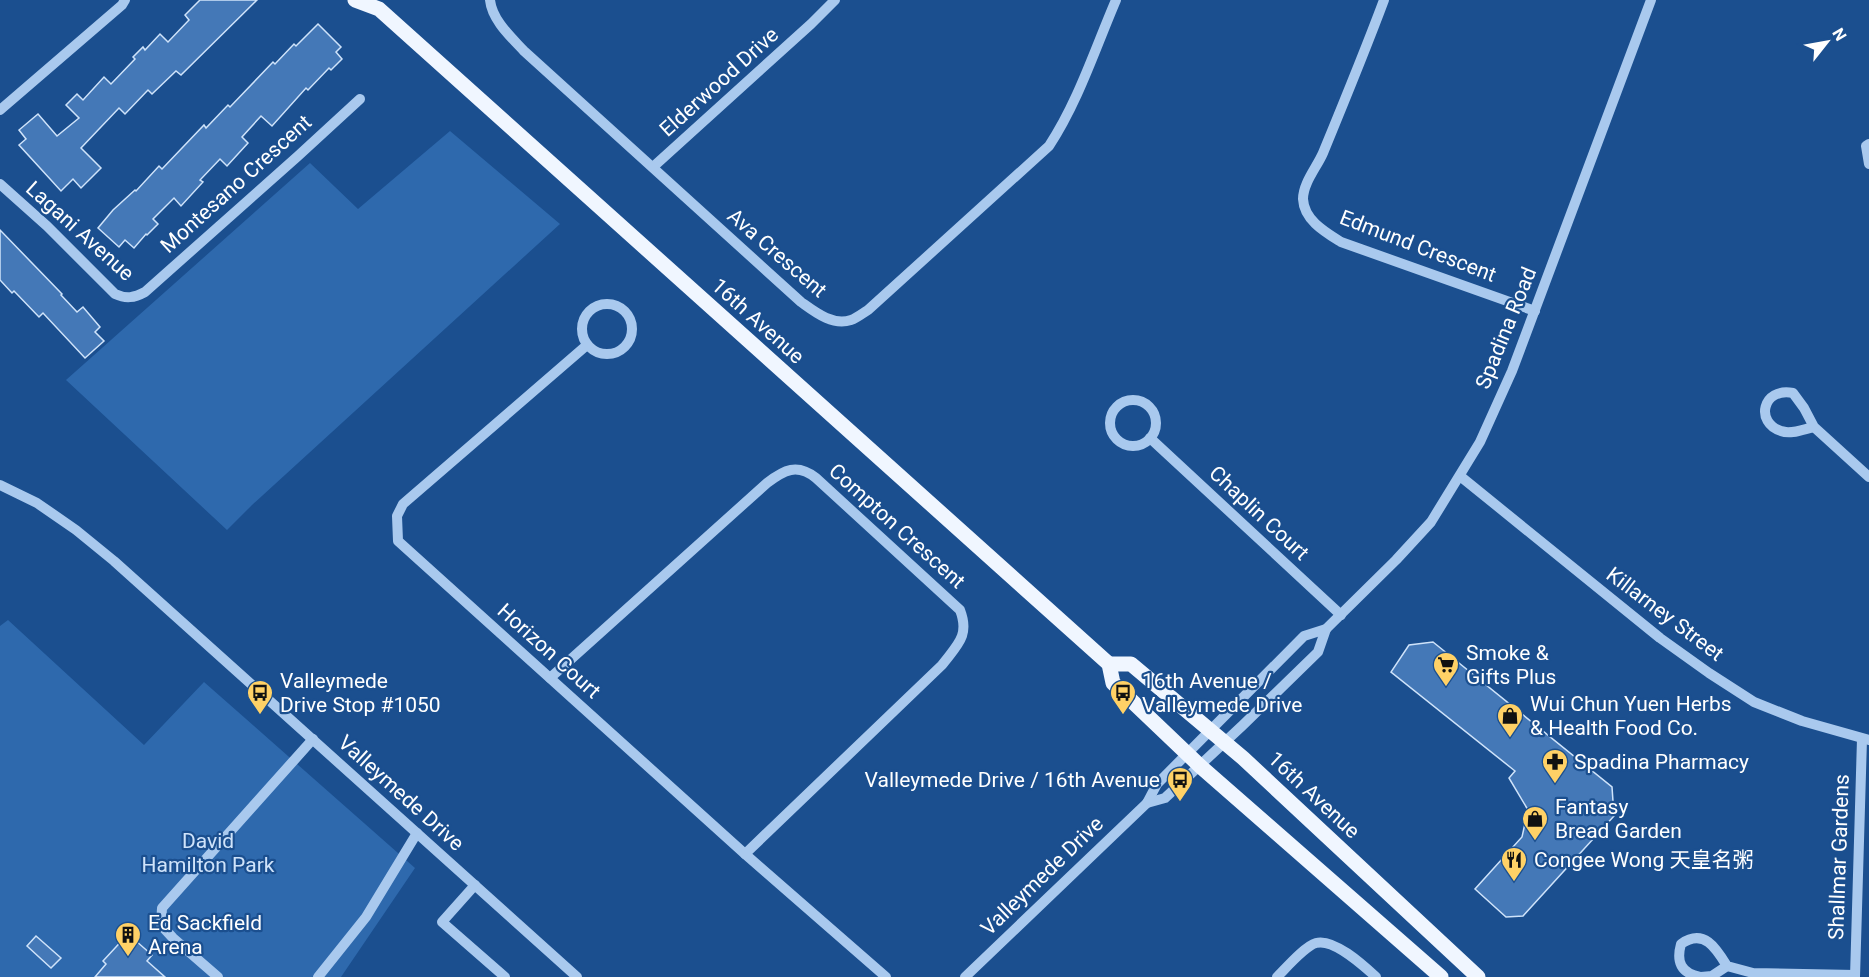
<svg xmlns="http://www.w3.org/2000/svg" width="1869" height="977" viewBox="0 0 1869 977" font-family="Roboto,'Noto Sans SC',sans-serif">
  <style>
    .green { fill: #2e69ad }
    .building { fill: #4478b7; stroke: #cfe3fa; stroke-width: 1.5 }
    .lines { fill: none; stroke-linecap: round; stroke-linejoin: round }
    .minor { stroke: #a9c9ee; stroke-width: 10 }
    .major { stroke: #f0f6ff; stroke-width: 15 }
    .labels { text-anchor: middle; stroke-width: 4.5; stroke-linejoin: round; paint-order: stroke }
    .street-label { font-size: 21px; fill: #fff; stroke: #1b4f8f }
    .poi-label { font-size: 21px; fill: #fff; stroke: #1b4f8f; text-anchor: start }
    .park-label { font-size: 21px; fill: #cfe3fa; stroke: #1b4f8f }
  </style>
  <rect width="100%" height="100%" fill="#1b4f8f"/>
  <g class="green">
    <polygon points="450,131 560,224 252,505 227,530 66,380 310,163 358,209"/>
    <polygon points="8,620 144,745 204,682 415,868 341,977 0,977 0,626"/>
  </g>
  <g class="building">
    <polygon points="200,0 257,0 181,75 176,71 152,94 148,90 125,114 119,108 81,148 101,168 81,188 73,179 61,191 19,145 26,139 19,130 38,114 57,136 79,118 66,105 77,94 83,100 104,77 111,84 135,59 133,57 143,47 145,50 160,34 168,42 189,20 185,15"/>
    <polygon points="318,24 341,47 336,52 342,59 331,70 329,68 308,90 306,88 272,126 261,116 242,137 248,143 227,166 220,159 200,180 203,182 181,206 174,198 153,219 158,224 147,235 146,234 134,248 125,240 119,247 98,228 113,210 135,190 136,191 159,166 162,169 204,125 206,128 228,105 230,107 273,62 275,64 294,44 296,46"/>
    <polygon points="0,230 62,294 61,295 77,312 83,307 100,327 95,332 104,341 85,358 43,313 39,317 14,291 12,293 0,280"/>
    <polygon points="1433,642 1612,787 1614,816 1523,916 1506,917 1475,889 1522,837 1528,810 1509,778 1515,771 1391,672 1409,645"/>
    <polygon points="128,934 152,955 147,961 165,977 95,977 106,964 103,961"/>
    <polygon points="36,936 61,958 51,968 27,946"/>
  </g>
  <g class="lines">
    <g class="minor">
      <path d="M490 0C492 20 511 37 524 51L801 302C815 312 832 326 851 320 857 318 863 313 868 310L1049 146C1078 102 1095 49 1116 0"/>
      <path d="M1384 0C1365 51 1344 102 1323 153 1317 167 1303 183 1303 199 1304 220 1325 232 1341 242L1535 311"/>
      <polyline points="0,110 122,5 125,0"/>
      <polyline points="1869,144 1866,146 1869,164"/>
      <polyline points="653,167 811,24 835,0"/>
      <path d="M0 184 47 226 115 294C126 299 134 298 145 292L298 156 360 99"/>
      <circle cx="607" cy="329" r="25"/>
      <polyline points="587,345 403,504 397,516 398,541 745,854 886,977"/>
      <circle cx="1133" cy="423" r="23"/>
      <path d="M1814 427C1804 429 1791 435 1781 431 1755 423 1762 387 1793 393L1804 408 1814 427 1869 477"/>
      <polyline points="1150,438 1341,615"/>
      <polyline points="1460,476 1660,638 1709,673 1754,702 1802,721 1869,740"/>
      <polyline points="0,485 37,503 76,530 114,561 577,977"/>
      <path d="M550 678 767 483C784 470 797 463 816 478L960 610C970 636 957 645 942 665L745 854"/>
      <polyline points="1147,803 1165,798 1243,725 1318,652 1326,629"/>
      <polyline points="475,885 442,922 505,977"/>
      <polyline points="218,977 173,938 161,925 162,908 313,739"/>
      <polyline points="318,977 366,917 417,833"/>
      <polyline points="965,977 1147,803 1157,784 1304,636 1326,629 1396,560 1431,522 1480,442 1512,371 1651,0"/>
      <path d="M1277 977C1286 968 1305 946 1316 943 1334 938 1364 966 1376 977"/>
      <path d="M1700 977C1681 973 1676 962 1681 944 1704 928 1716 948 1727 966L1753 973 1855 975"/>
      <polyline points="1701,977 1712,976 1727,966"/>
      <polyline points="1855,977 1862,739"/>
    </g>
    <g class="major">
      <polyline points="355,0 379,9 1109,664 1113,683 1200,766 1441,977"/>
      <polyline points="1109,664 1131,664 1243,758 1478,977"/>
    </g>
  </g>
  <defs>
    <symbol id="supermarket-pin" viewBox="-11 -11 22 30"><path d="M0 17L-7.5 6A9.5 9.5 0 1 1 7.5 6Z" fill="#ffd166" stroke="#1b4f8f"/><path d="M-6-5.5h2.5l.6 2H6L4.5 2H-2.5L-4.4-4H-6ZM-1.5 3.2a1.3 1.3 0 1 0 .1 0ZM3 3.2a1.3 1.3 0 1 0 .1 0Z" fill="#111"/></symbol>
    <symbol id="bus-pin" viewBox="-11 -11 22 30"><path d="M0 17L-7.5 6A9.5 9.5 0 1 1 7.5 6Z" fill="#ffd166" stroke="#1b4f8f"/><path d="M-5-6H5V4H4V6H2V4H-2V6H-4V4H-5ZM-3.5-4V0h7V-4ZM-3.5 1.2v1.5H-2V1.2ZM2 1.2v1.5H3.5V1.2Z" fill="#111"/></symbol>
    <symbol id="shop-pin" viewBox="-11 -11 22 30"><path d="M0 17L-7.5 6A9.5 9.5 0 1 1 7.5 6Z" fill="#ffd166" stroke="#1b4f8f"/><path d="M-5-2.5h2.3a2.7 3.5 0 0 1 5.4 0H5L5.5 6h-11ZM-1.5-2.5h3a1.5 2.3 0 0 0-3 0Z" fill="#111"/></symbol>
    <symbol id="pharmacy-pin" viewBox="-11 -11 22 30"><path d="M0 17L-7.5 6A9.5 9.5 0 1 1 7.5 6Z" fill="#ffd166" stroke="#1b4f8f"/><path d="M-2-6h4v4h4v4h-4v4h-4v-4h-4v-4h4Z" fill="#111"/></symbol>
    <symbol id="restaurant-pin" viewBox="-11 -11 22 30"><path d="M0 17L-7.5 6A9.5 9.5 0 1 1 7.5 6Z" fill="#ffd166" stroke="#1b4f8f"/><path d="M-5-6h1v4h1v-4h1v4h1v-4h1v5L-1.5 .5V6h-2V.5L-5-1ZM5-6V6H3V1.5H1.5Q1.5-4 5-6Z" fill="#111"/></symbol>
    <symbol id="building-pin" viewBox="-11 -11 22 30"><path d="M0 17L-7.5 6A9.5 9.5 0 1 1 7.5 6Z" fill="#ffd166" stroke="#1b4f8f"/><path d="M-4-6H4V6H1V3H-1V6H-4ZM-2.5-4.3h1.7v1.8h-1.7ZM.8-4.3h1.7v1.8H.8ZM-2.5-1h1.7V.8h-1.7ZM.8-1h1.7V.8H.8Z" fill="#111"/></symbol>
  </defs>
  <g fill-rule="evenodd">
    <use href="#supermarket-pin" x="1431" y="650" width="30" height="40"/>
    <use href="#bus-pin" x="245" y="678" width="30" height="40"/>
    <use href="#bus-pin" x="1108" y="678" width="30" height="40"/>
    <use href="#shop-pin" x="1495" y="701" width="30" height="40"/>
    <use href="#pharmacy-pin" x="1540" y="747" width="30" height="40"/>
    <use href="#bus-pin" x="1165" y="765" width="30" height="40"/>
    <use href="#shop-pin" x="1520" y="804" width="30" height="40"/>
    <use href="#restaurant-pin" x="1499" y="845" width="30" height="40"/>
    <use href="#building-pin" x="113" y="920" width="30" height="40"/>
  </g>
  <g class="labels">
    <g class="street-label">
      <text transform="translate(719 82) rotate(-42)" y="7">Elderwood Drive</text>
      <text transform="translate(236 184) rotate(-42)" y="7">Montesano Crescent</text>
      <text transform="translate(80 231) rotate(42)" y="7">Lagani Avenue</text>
      <text transform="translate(1418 246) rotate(21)" y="7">Edmund Crescent</text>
      <text transform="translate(777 253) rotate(41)" y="7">Ava Crescent</text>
      <text transform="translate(758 321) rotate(42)" y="7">16th Avenue</text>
      <text transform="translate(1506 328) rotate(-68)" y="7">Spadina Road</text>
      <text transform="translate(1259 513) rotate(43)" y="7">Chaplin Court</text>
      <text transform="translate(897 526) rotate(42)" y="7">Compton Crescent</text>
      <text transform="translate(1665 614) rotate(37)" y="7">Killarney Street</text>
      <text transform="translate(549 651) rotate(42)" y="7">Horizon Court</text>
      <text transform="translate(401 793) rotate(42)" y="7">Valleymede Drive</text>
      <text transform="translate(1314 795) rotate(43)" y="7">16th Avenue</text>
      <text transform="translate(1839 857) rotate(-88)" y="7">Shallmar Gardens</text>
      <text transform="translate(1042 876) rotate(-44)" y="7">Valleymede Drive</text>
    </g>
    <g class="poi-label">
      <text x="1466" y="660">Smoke &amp;<tspan x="1466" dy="24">Gifts Plus</tspan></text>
      <text x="280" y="688">Valleymede<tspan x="280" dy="24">Drive Stop #1050</tspan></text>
      <text x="1142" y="688">16th Avenue /<tspan x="1142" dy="24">Valleymede Drive</tspan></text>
      <text x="1530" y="711">Wui Chun Yuen Herbs<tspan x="1530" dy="24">&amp; Health Food Co.</tspan></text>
      <text x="1574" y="769">Spadina Pharmacy</text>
      <text x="1160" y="787" text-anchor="end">Valleymede Drive / 16th Avenue</text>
      <text x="1555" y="814">Fantasy<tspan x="1555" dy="24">Bread Garden</tspan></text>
      <text x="1534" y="867">Congee Wong 天皇名粥</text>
      <text x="148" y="930">Ed Sackfield<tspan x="148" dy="24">Arena</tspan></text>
    </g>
    <g class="park-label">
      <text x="208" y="848">David<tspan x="208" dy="24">Hamilton Park</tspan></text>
    </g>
  </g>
  <g transform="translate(1827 42) rotate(59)" stroke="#1b4f8f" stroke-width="4.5" paint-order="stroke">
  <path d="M0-4.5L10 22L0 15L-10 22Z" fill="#ffffff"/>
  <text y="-9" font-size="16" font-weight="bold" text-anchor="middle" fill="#ffffff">N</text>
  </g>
</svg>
